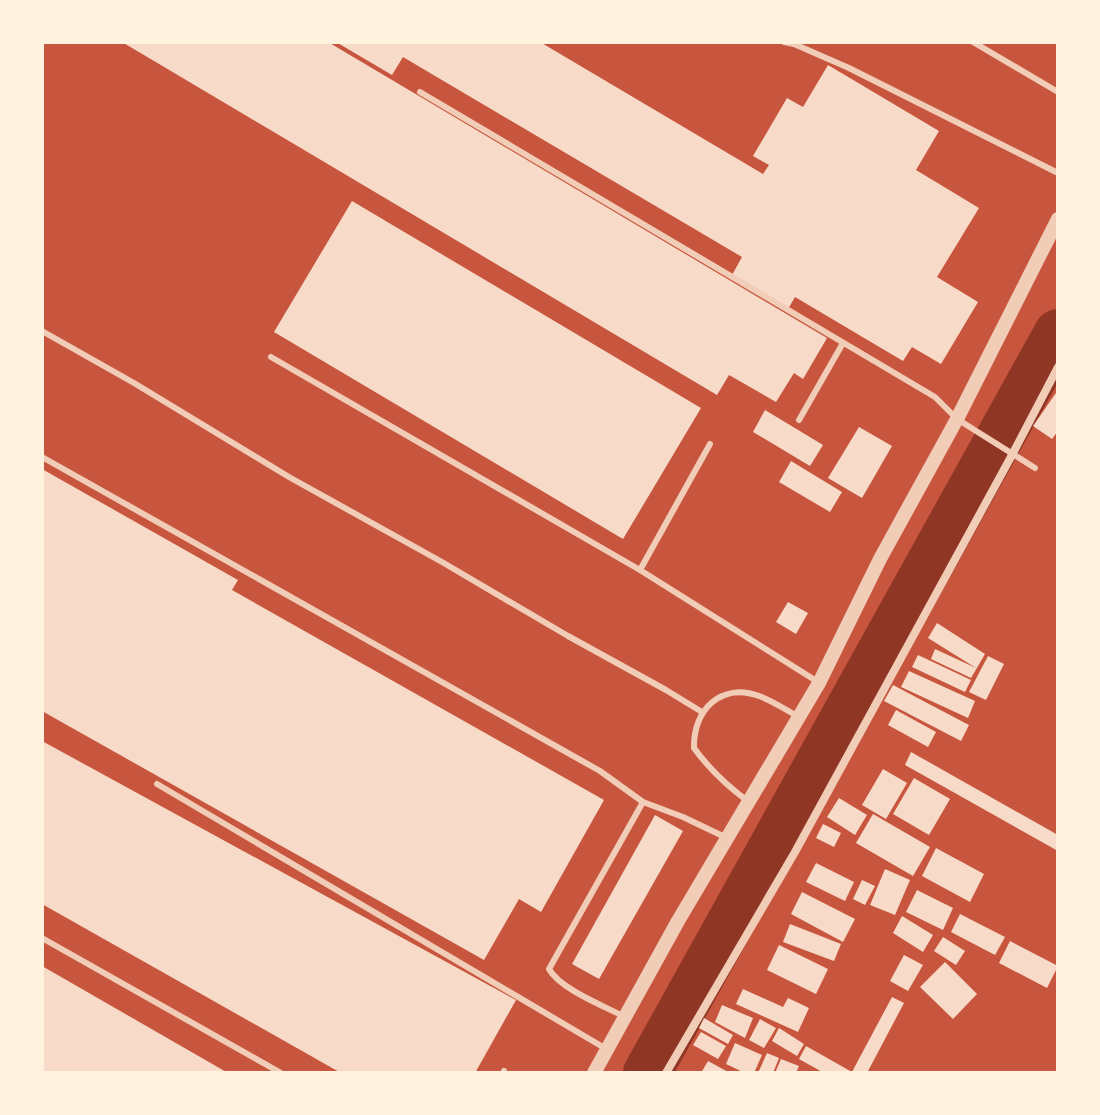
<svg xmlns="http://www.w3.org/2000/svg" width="1100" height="1115" viewBox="0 0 1100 1115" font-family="Poppins,sans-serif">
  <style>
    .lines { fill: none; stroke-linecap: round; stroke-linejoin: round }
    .river { stroke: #8f3625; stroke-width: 48 }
    .building { fill: #f7dbc8 }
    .service { stroke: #f1ccb7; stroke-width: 6 }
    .minor { stroke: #f1ccb7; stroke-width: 8 }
    .tertiary { stroke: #f1ccb7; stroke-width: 14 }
  </style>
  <rect width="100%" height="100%" fill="#c8553d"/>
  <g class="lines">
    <polyline class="river" points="647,1073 1058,333"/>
  </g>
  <g class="building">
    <polygon points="122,42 328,42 827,338 803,379 794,373 776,402 729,375 717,395"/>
    <polygon points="336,42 540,42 763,174 769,165 753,156 787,98 803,107 828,65 939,131 916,170 979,208 937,277 978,302 941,364 912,347 903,361 795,297 788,309 732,275 742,257 403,57 392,75"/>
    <polygon points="352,201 701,408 623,539 274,332"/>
    <polygon points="1058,390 1058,431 1052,439 1033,426"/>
    <polygon points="765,410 823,445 810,466 753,432"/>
    <polygon points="859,427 892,446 862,498 828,478"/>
    <polygon points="791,461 842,492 830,512 779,482"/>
    <polygon points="42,469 238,580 232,590 604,800 541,912 519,899 484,960 42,711"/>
    <polygon points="788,602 808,613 796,634 776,622"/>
    <polygon points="937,623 985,654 971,678 931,659 935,649 976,668 928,638"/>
    <polygon points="918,655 971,680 965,692 912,667"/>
    <polygon points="988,656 1004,664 986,700 969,692"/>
    <polygon points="909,671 975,701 968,718 901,687"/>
    <polygon points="893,685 969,725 961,741 884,701"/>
    <polygon points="896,710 936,732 928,747 888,725"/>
    <polygon points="42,741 516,1000 475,1073 341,1073 42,904"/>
    <polygon points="911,752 1058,835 1058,851 905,765"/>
    <polygon points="883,769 907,783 886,819 862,805"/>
    <polygon points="914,778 950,799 929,835 893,814"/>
    <polygon points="839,798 867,815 855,835 827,817"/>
    <polygon points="873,814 930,847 913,876 856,843"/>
    <polygon points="655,815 683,831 599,979 572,964"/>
    <polygon points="823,824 841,833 834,847 816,838"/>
    <polygon points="936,848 984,874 970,902 922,876"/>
    <polygon points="816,863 854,882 845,901 806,882"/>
    <polygon points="885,869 910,880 895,915 870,905"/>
    <polygon points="862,880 875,886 865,905 853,899"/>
    <polygon points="917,890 953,908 943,930 906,912"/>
    <polygon points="802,892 855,919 843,942 791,914"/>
    <polygon points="960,914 1005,937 995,955 951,932"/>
    <polygon points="902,916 933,935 923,952 893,933"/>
    <polygon points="790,924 841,944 834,961 783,942"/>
    <polygon points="943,937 965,951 956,965 934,951"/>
    <polygon points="1010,941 1058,966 1047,988 999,963"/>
    <polygon points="779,945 828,969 816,994 767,970"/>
    <polygon points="904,955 923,965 908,991 890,981"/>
    <polygon points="945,962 977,994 953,1019 920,987"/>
    <polygon points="42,966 228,1073 42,1073"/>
    <polygon points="743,989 783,1007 788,998 809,1008 798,1032 736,1004"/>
    <polygon points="892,997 904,1003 867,1073 824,1073 799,1059 806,1046 852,1072"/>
    <polygon points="722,1005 753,1018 745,1038 715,1022"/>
    <polygon points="704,1018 733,1035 728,1044 699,1028"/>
    <polygon points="760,1019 776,1028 764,1048 749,1040"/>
    <polygon points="779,1028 804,1044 797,1056 772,1041"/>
    <polygon points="701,1032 726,1046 718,1059 693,1045"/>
    <polygon points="735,1043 762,1055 754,1073 745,1073 726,1064"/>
    <polygon points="767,1053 779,1058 773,1073 758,1073"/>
    <polygon points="781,1059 799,1066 796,1073 775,1073"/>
    <polygon points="708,1061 730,1073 701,1073"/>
  </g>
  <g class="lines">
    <g class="service">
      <polyline points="784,42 794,44 849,68 1058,173"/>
      <polyline points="973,42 1058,92"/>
      <polyline points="420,92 935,397 957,419 1035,468"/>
      <polyline points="42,331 134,383 289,477 442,562 568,636 666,690 702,712"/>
      <polyline points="271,357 640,570 818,682"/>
      <polyline points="799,420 843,343"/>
      <polyline points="42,457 600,771 643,802 683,817 727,838"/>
      <polyline points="640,570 710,444"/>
      <polyline points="157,784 608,1050"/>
      <path d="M749 802C727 786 710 770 694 748 693 710 721 682 759 696 773 701 786 710 799 717"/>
      <polyline points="42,938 281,1073"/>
      <path d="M625 1017C604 1006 560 989 549 969L643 802"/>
      <polyline points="503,1073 504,1071"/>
    </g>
    <polyline class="minor" points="666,1073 795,852 1012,455 1058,367"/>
    <polyline class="tertiary" points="594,1073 678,921 819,683 880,559 957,419 1058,219"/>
  </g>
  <rect width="1100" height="1115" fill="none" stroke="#fff3e0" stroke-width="88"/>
</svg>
